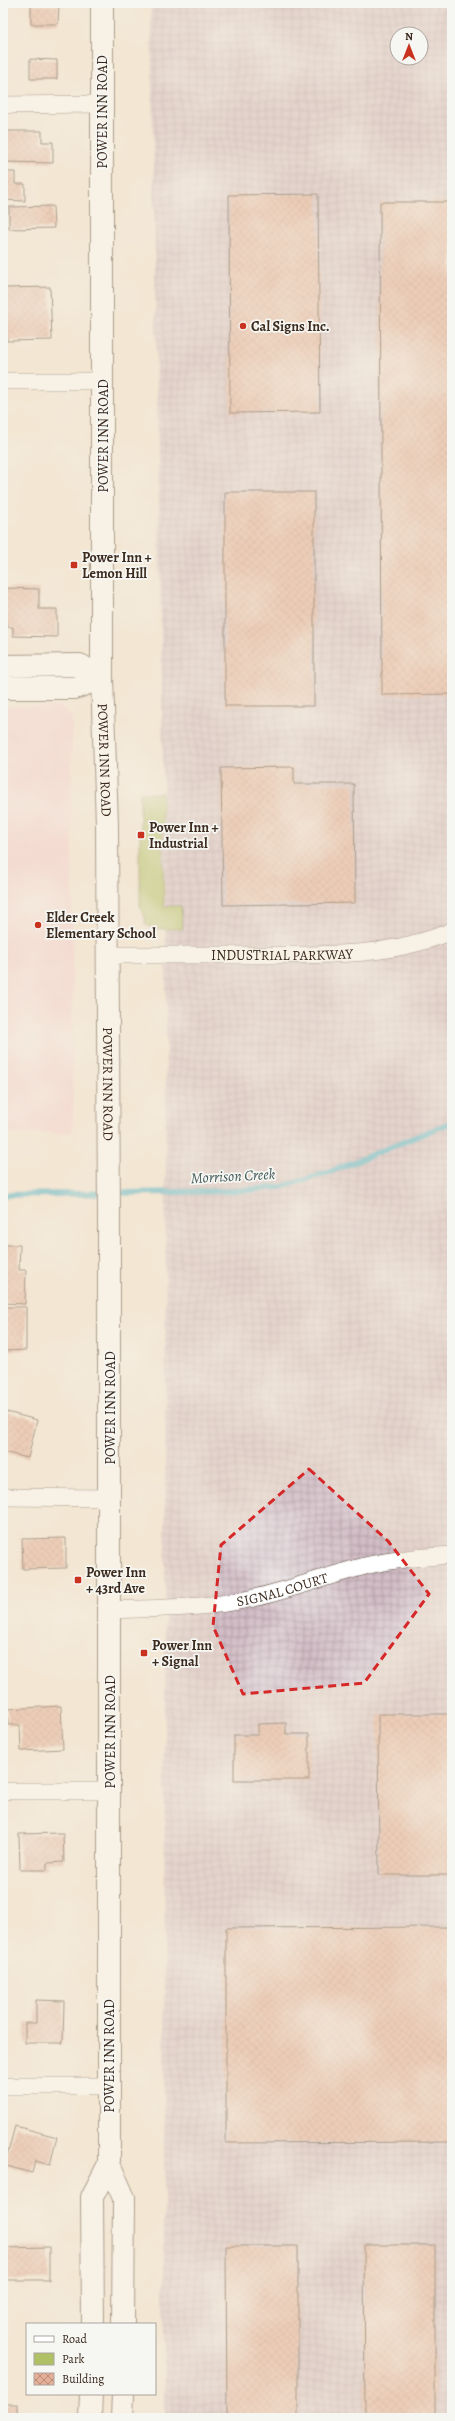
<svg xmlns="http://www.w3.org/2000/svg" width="455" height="2421" viewBox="0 0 455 2421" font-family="Alegreya,serif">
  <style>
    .built { fill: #f7cfd1 }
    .industrial { fill: url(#industrial-grid); fill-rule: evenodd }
    .green { fill: #b0c165; stroke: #767642 }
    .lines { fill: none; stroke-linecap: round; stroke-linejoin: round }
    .stream { stroke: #4cb3ca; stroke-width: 6 }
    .building { fill: url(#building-cross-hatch) }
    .minor-casing { stroke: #574639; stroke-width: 18 }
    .tertiary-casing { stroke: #574639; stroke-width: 24 }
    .secondary-casing { stroke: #574639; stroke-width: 24 }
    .minor { stroke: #fff; stroke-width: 17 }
    .tertiary { stroke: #fff; stroke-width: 22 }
    .secondary { stroke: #fff; stroke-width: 22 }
    .marked { fill: none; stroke: #d62828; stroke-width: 3; stroke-dasharray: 8 5; stroke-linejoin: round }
    .poi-dot { fill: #c8321e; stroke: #f6f6f2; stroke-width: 1.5 }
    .labels { text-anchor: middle; stroke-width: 3.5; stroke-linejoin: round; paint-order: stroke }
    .street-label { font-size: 14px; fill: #3b2a1e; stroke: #f6f6f2 }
    .poi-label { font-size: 14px; font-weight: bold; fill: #3b2a1e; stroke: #f6f6f2; text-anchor: start }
    .water-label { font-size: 15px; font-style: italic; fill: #415a5a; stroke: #f6f6f2 }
  </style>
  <defs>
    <pattern id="industrial-grid" width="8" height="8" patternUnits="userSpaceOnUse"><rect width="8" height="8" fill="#d2bdc6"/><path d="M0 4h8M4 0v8" fill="none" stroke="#ac9aa0"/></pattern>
    <pattern id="building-cross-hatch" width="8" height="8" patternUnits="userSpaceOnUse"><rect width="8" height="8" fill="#e5ae96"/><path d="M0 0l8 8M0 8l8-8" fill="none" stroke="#bb8e7a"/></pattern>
  </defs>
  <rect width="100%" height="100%" fill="#f6f6f2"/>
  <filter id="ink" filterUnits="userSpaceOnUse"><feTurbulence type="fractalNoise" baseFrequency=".025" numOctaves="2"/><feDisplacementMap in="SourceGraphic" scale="8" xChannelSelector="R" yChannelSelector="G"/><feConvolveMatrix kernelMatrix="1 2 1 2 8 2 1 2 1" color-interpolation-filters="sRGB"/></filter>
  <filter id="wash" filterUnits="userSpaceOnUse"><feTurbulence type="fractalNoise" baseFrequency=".012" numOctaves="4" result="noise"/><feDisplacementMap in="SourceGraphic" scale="16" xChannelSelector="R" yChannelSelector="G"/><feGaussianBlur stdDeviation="0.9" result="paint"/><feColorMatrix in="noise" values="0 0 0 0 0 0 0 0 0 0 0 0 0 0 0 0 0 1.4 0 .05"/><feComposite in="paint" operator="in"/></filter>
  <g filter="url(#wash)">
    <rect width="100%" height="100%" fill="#f3e6d2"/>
    <polygon class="built" points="3,706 61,706 72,717 73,1133 3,1134"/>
    <path class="industrial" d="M151 3H452V2418H164L166 955ZM397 34H421V58H397Z"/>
    <polygon class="green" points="140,793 162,793 164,906 181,906 183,929 155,929 144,924 146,920 140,906"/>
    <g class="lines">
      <polyline class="stream" points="3,1195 233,1191 281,1187 330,1172 452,1122"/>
    </g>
    <g id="blocks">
      <g class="building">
        <polygon points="31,5 59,5 58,24 31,24"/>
        <polygon points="30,59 57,60 57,79 30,79"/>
        <polygon points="3,131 42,131 42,142 53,142 53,163 3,162"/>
        <polygon points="3,172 15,172 15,184 25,184 25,201 3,200"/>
        <polygon points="318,194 320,412 230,413 229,195"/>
        <polygon points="380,202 452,202 452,694 382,695"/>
        <polygon points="53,206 54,228 9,229 9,207"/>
        <polygon points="50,287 52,340 7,341 5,288"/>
        <rect x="225" y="492" width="89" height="214"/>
        <polygon points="3,588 39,589 39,609 57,609 57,637 13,636 13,627 3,627"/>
        <polygon points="294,767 294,784 354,784 355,903 223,905 221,768"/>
        <polygon points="3,1245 20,1245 19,1270 26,1270 25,1304 3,1303"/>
        <polygon points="3,1307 26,1307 26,1350 3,1351"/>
        <polygon points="3,1411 37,1420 28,1458 3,1452"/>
        <polygon points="66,1538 66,1568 23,1569 22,1539"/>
        <polygon points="61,1706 63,1749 21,1751 20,1725 8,1725 7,1709"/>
        <polygon points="378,1714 452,1714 452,1875 379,1875"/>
        <polygon points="286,1723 286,1734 309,1734 309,1780 234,1780 234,1735 258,1735 258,1724"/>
        <polygon points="63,1833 64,1862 47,1863 47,1870 20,1870 19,1834"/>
        <polygon points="452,1927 452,2142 226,2143 226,1928"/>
        <polygon points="36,2000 64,2001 63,2043 25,2043 25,2023 36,2023"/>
        <polygon points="15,2126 57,2137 50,2165 35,2161 32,2173 3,2165 3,2155 7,2156"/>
        <polygon points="364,2245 435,2245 435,2418 365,2418"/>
        <polygon points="226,2246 298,2246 298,2418 227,2418"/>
        <polygon points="49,2247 49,2280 3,2280 3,2248"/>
        <rect x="3" y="2404" width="14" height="14"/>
      </g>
    </g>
  </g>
  <g filter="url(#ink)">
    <use href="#blocks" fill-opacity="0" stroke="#574639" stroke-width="1"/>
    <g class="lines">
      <defs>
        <g id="minor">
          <polyline points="3,105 102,104"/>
          <polyline points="3,381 102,381"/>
          <path id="s1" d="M108 955C158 955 209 955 260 955 326 955 391 957 452 931"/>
          <polyline points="3,1497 110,1498"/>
          <path id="s2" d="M110 1610C156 1608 203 1609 249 1599 288 1591 326 1576 365 1566 394 1559 423 1557 452 1555"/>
          <polyline points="3,1791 110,1791"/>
          <polyline points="3,2086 109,2086"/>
        </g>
        <g id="tertiary">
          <polyline points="3,666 80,665 102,678"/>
          <polyline points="3,688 75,688 102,678"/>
        </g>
        <g id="secondary">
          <path id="s3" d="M102 3V678L107 824 109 1224V2164L124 2198 123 2324"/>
          <polyline points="93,2324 92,2197 109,2164"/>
          <polyline points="90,2418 91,2394"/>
          <polyline points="122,2418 123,2394"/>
        </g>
      </defs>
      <use href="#minor" class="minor-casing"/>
      <use href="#tertiary" class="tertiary-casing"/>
      <use href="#secondary" class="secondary-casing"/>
      <use href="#minor" class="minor"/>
      <use href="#tertiary" class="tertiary"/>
      <use href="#secondary" class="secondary"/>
    </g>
  </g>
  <path d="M0 0H455V2421H0ZM309 1469 388 1541 429 1594 364 1683 243 1694 213 1626 221 1545Z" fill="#f3e6d2" fill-opacity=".55" fill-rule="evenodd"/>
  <path class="marked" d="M309 1469 388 1541 429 1594 364 1683 243 1694 213 1626 221 1545Z"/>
  <g class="poi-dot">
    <circle cx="243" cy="326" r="4"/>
    <rect x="70" y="561" width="8" height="8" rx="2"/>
    <rect x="137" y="831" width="8" height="8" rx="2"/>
    <circle cx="38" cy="925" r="4"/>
    <rect x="74" y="1576" width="8" height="8" rx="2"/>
    <rect x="140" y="1649" width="8" height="8" rx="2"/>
  </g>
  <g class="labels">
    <g class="street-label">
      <text transform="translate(102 112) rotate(-90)" y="5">POWER INN ROAD</text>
      <text transform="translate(103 436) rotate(-90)" y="5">POWER INN ROAD</text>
      <text dy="5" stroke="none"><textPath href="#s3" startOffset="757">POWER INN ROAD</textPath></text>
      <text dy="5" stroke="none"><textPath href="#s1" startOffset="174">INDUSTRIAL PARKWAY</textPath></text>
      <text dy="5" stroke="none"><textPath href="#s3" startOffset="1081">POWER INN ROAD</textPath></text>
      <text transform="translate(110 1408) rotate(-90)" y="5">POWER INN ROAD</text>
      <text dy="5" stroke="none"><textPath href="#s2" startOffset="174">SIGNAL COURT</textPath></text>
      <text transform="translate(110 1732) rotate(-90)" y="5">POWER INN ROAD</text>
      <text transform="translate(109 2056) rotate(-90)" y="5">POWER INN ROAD</text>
    </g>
    <g class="poi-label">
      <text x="251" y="331">Cal Signs Inc.</text>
      <text x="82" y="562">Power Inn +<tspan x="82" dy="16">Lemon Hill</tspan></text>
      <text x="149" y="832">Power Inn +<tspan x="149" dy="16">Industrial</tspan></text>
      <text x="46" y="922">Elder Creek<tspan x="46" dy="16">Elementary School</tspan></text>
      <text x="86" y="1577">Power Inn<tspan x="86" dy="16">+ 43rd Ave</tspan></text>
      <text x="152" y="1650">Power Inn<tspan x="152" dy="16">+ Signal</tspan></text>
    </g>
    <g class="water-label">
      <text transform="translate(233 1176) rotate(-3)" y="5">Morrison Creek</text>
    </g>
  </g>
  <rect width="455" height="2421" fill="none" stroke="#f6f6f2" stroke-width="16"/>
  <rect x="26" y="2323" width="130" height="72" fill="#f6f6f2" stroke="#aba49d"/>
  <rect x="34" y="2336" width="20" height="6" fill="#ffffff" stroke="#aba49d"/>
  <text x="62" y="2343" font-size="12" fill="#3b2a1e">Road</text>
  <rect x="34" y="2353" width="20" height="12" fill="#b0c165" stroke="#aba49d"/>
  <text x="62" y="2363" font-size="12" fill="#3b2a1e">Park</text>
  <rect x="34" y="2373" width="20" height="12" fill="url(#building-cross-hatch)" stroke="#aba49d"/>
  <text x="62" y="2383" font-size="12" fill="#3b2a1e">Building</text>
  <g transform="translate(409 46)"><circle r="19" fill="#f6f6f2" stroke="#aba49d"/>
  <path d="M0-3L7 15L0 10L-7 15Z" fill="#c8321e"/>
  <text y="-6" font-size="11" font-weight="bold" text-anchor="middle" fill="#3b2a1e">N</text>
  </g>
</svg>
